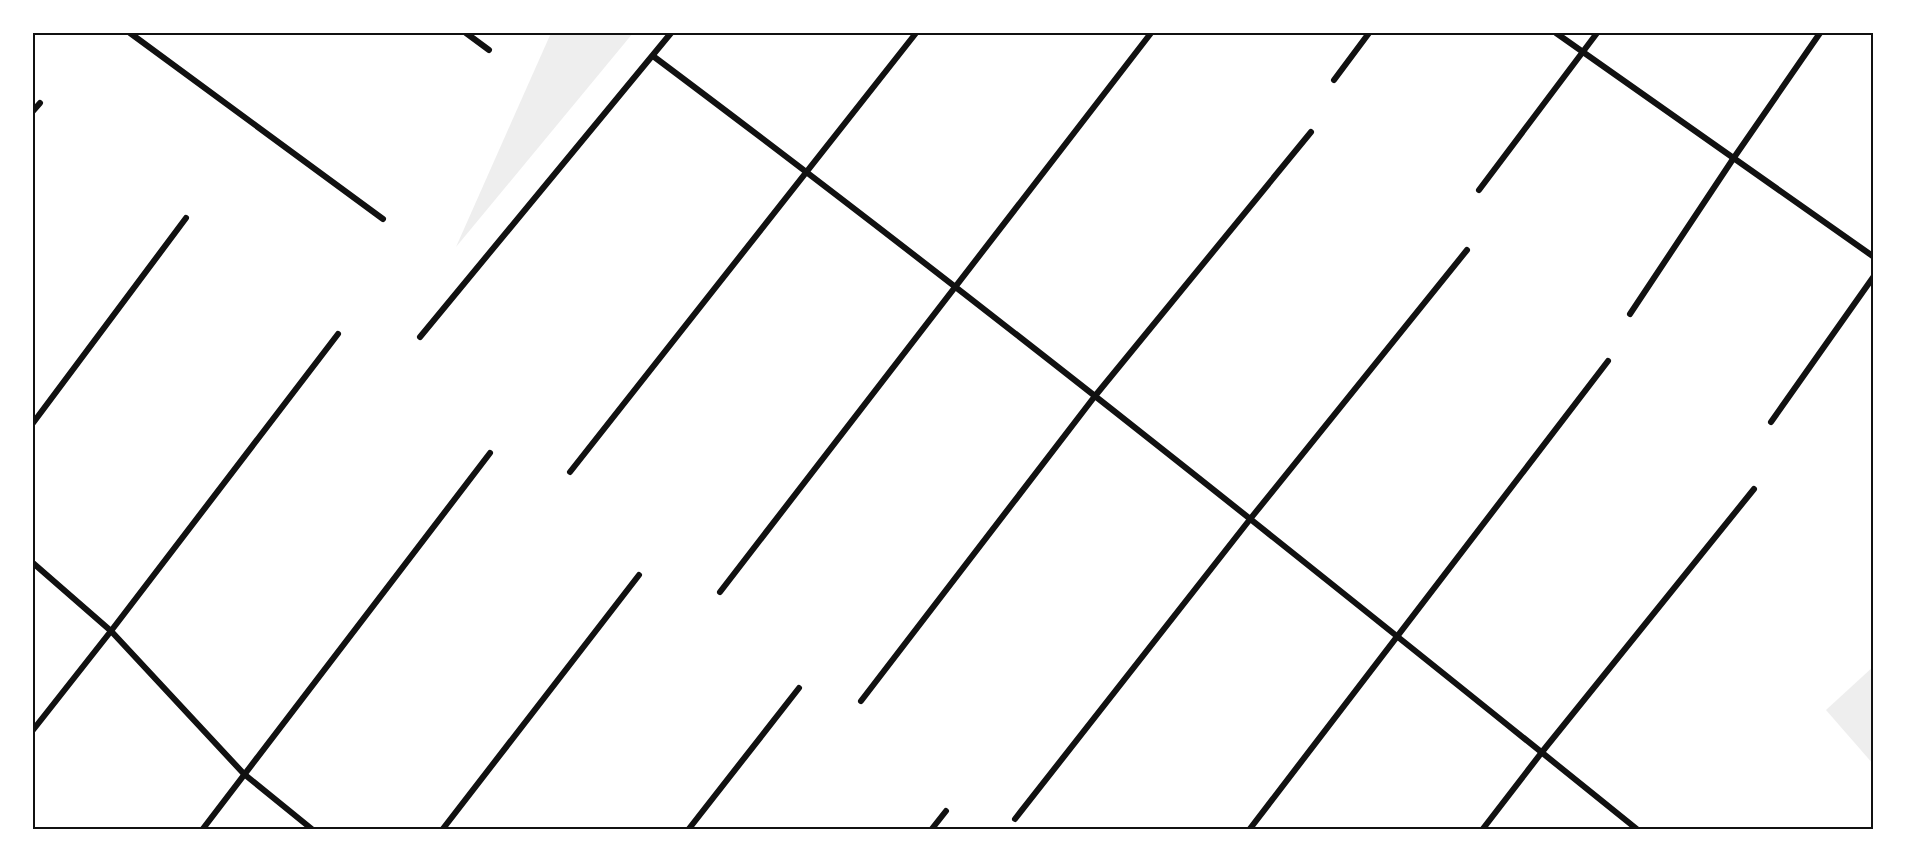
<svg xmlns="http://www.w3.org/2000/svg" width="1907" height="863" viewBox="0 0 1907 863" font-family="'Asap Condensed',sans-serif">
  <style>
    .green { fill: #eee }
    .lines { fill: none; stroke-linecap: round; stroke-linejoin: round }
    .minor { stroke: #111; stroke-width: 6 }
    .neatline { fill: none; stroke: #111; stroke-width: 2 }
  </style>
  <rect width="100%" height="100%" fill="#fff"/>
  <g class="green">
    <polygon points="551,33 633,33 456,247"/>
    <polygon points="1874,666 1874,765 1826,710"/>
  </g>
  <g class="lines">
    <g class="minor">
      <polyline points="130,33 383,219"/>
      <polyline points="466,33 489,50"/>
      <polyline points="1556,33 1874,257"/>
      <path d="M653 56C988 307 1313 568 1638 830"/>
      <polyline points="1334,80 1369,33"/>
      <polyline points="33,111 40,103"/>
      <polyline points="1479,190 1597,33"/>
      <polyline points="1630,314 1733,159 1820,33"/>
      <polyline points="420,337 671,33"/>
      <polyline points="1771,422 1874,276"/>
      <polyline points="33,423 186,218"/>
      <polyline points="570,472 916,33"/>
      <polyline points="33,563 111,631 244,774 313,830"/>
      <polyline points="720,592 1151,33"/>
      <polyline points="861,701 1095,396 1311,132"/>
      <polyline points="33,730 111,631 338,334"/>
      <polyline points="1015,819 1251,518 1467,250"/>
      <polyline points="202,830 490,453"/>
      <polyline points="442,830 639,575"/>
      <polyline points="688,830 799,688"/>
      <polyline points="931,830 946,811"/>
      <polyline points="1249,830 1608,361"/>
      <polyline points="1482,830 1542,752 1754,489"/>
    </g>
  </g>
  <rect width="1907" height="863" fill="none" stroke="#ffffff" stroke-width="69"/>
  <rect x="34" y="34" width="1838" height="794" class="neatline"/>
</svg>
